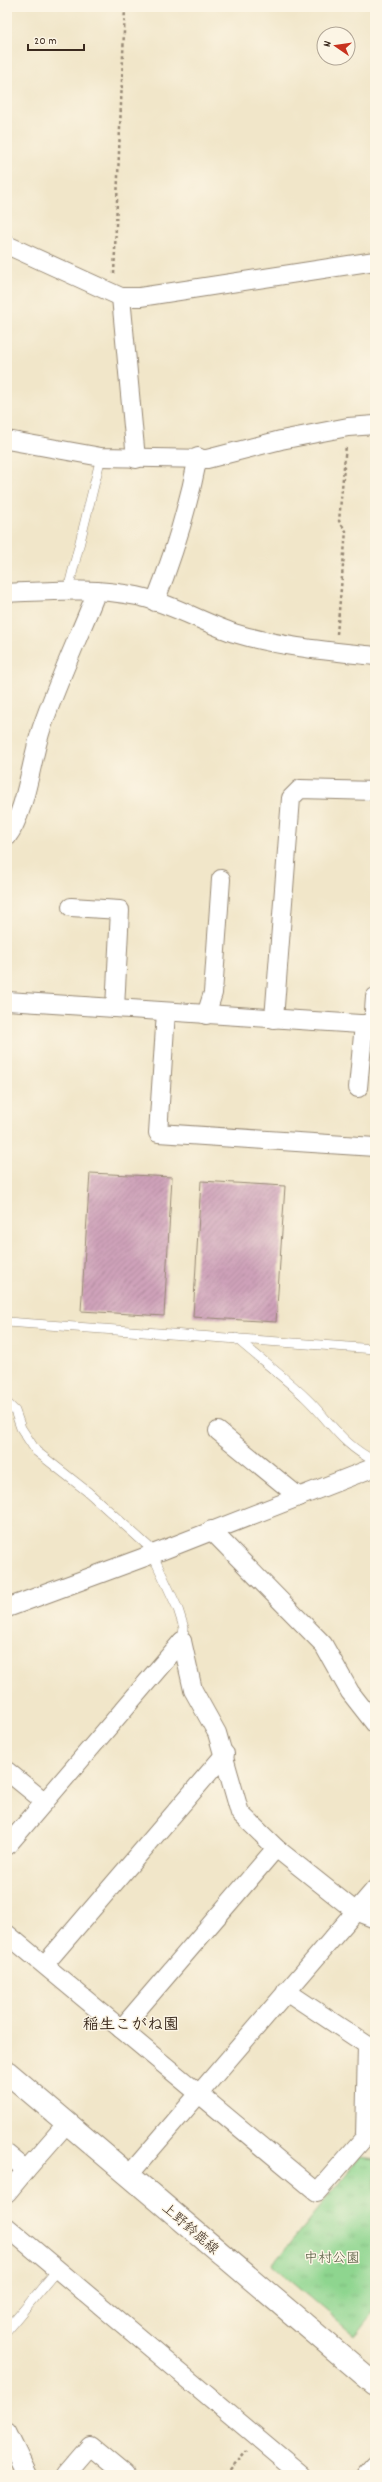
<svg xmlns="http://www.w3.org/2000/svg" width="382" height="2482" viewBox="0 0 382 2482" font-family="Dekko,'Klee One',sans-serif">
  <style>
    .park { fill: url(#park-tufts); stroke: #648056 }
    .building { fill: url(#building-hatch) }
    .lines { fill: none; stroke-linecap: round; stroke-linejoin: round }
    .lane-casing { stroke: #968874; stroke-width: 10 }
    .street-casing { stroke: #968874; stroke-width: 20 }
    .secondary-casing { stroke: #968874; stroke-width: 24 }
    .path { stroke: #968874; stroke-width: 2.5; stroke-dasharray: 3 3; stroke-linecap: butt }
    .lane { stroke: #fff; stroke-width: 9 }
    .street { stroke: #fff; stroke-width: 18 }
    .secondary { stroke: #fff; stroke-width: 22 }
    .labels { text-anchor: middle; stroke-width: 3; stroke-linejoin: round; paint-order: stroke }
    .street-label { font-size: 14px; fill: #3b2a1e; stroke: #fcf5e5 }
    .park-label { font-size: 14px; fill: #50553a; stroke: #fcf5e5 }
    .quarter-label { font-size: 16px; font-weight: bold; fill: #3b2a1e; stroke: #fcf5e5 }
  </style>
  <defs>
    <pattern id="park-tufts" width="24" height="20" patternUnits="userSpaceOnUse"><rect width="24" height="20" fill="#8ed58f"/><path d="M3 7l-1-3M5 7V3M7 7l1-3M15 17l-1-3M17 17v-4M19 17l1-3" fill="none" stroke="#7bb77b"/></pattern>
    <pattern id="building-hatch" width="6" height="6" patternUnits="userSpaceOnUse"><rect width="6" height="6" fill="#cfa2ba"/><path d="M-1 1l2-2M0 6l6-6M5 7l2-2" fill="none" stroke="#a98497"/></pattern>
  </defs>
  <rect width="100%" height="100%" fill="#fcf5e5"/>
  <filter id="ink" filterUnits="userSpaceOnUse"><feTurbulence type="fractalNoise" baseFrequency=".025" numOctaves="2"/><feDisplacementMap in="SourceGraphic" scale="8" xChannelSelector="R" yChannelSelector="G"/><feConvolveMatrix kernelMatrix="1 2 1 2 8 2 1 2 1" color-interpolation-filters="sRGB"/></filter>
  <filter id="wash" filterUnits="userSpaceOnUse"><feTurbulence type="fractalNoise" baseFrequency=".012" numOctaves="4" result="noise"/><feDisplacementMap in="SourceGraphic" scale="16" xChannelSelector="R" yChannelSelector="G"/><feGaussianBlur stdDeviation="0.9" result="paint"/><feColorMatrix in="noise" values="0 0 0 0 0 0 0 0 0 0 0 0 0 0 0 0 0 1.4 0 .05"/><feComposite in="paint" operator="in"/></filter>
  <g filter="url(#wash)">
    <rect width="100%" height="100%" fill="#f1e6c9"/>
    <polygon class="park" points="360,2157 375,2159 375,2310 355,2335 272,2265"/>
    <g id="blocks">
      <g class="building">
        <polygon points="90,1173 172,1177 164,1316 81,1311"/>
        <polygon points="201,1181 285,1186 276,1322 193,1317"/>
      </g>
    </g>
  </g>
  <g filter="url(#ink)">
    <use href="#blocks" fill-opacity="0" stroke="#968874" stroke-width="1"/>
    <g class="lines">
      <defs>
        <g id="lane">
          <polyline points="68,590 101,457"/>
          <polyline points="7,1322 375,1349"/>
          <path d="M236 1338C259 1358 284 1377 306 1398 331 1422 342 1445 375 1461"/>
          <polyline points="7,1403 15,1411 21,1428 36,1451 88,1492 149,1547 178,1609 184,1628 182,1641"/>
          <polyline points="7,2330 57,2270"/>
        </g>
        <g id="street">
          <polyline points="7,245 121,297 140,297 375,261"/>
          <polyline points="121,297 136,459"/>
          <polyline points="7,440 101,457 207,459 281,440 348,427 375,425"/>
          <path d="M7 593C51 591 94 587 137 596 170 603 202 622 234 633 280 647 328 651 375 656"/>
          <path d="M155 602C174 554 188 508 198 457"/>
          <path d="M7 837C26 813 31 759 42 727 58 681 79 636 97 591"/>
          <polyline points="71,907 120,910 115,1008"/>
          <polyline points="7,1001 375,1025"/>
          <polyline points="166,1012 158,1133 375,1147"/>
          <polyline points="206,1015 213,993 221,879"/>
          <polyline points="274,1019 291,798 300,789 375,791"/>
          <polyline points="373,1025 375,997"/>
          <polyline points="358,1088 364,1024"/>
          <polyline points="218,1431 299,1497"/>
          <polyline points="211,1530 323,1644 350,1692 375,1724"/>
          <polyline points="7,1608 153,1554 375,1467"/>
          <polyline points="182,1641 193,1690 217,1733 240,1813 276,1848 355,1911 375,1919"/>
          <polyline points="7,1771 45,1802"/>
          <polyline points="7,1846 182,1641"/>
          <polyline points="7,1934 317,2192 365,2137 367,2045 286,1991"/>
          <polyline points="45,1964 225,1754"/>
          <polyline points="121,2029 276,1848"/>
          <polyline points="7,2154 26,2170 68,2122"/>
          <polyline points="129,2175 375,1889"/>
          <polyline points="7,2193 26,2170"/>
          <polyline points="7,2227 302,2475"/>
          <polyline points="7,2432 28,2475"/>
          <polyline points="65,2475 90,2446 125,2475"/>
          <polyline points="365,2475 375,2464"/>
        </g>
        <polyline id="secondary" points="7,2072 375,2384"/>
      </defs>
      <use href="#lane" class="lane-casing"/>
      <use href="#street" class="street-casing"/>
      <use href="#secondary" class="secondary-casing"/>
      <g class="path">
        <polyline points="114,274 125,7"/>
        <polyline points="337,634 346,531 339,521 346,445"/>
        <polyline points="226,2475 247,2451"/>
      </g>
      <use href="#lane" class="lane"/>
      <use href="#street" class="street"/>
      <use href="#secondary" class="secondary"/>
    </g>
  </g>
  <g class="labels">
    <g class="street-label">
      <text transform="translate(191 2228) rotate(41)" y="5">上野鈴鹿線</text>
    </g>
    <g class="park-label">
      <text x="332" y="2262">中村公園</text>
    </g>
    <g class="quarter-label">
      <text x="131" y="2029">稲生こがね園</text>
    </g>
  </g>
  <rect width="382" height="2482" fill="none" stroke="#fcf5e5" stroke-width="24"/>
  <g transform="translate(336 46) rotate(283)"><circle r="19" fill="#fcf5e5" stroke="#afa495"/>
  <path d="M0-3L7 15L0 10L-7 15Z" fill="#c8321e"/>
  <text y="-6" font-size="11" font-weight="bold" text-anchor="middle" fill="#3b2a1e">N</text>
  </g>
  <path d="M28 44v6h56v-6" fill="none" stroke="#3b2a1e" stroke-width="2"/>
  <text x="34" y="44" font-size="12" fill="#3b2a1e" stroke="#fcf5e5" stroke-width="3" paint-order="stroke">20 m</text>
</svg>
